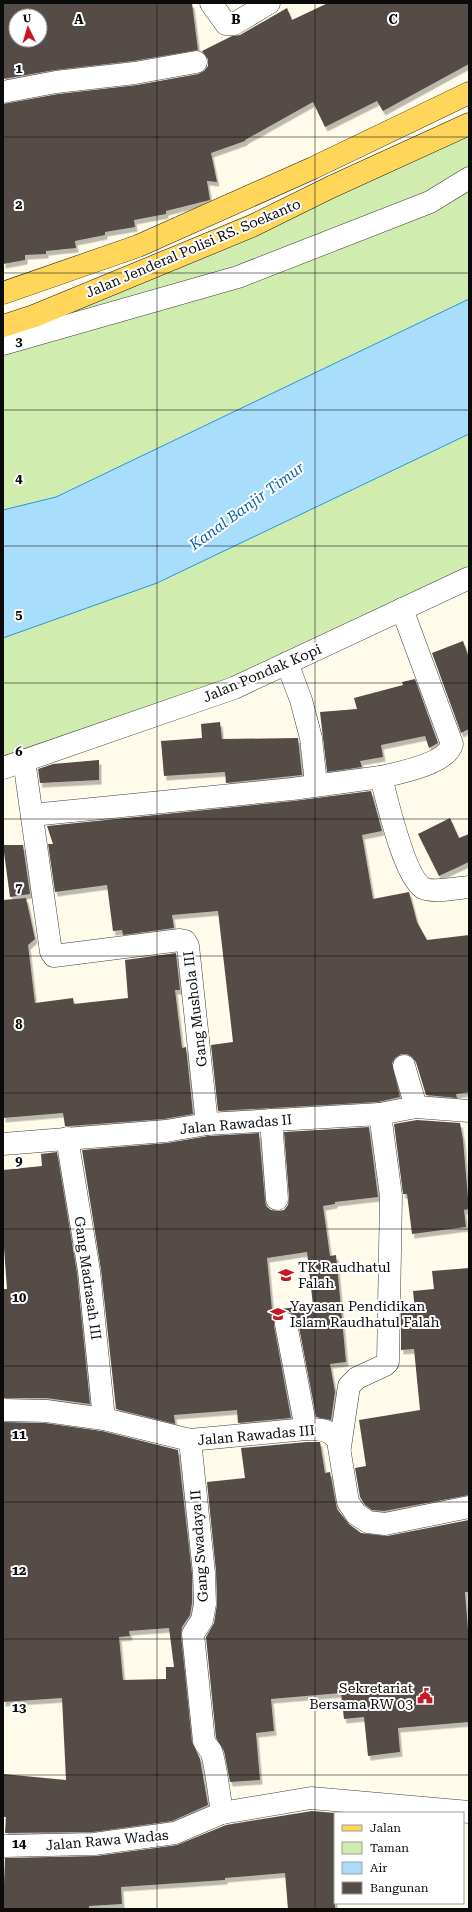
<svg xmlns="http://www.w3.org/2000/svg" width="472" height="1912" viewBox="0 0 472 1912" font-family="'Roboto Serif',serif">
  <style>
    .green { fill: #d0edaf }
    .water { fill: #a8defc; stroke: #2895db }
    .building { fill: #554c47; fill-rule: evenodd; filter: url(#shadow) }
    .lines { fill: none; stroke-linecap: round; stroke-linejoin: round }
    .minor-casing { stroke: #3e3e3e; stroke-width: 23 }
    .major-casing { stroke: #1c1c1c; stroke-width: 23 }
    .minor { stroke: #fff; stroke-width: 22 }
    .major { stroke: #ffd65a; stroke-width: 22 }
    .grid { fill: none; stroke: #0b0b0b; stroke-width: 1; stroke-opacity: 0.55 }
    .labels { text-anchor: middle; stroke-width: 4; stroke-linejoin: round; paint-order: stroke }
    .street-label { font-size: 14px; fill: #0b0b0b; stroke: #fff }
    .poi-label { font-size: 14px; fill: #0b0b0b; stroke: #fff; text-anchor: start }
    .water-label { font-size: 15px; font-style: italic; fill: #0964a9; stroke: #fff }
    .grid-label { font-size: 13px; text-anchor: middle; font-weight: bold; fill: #0b0b0b; stroke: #fff; stroke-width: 4; stroke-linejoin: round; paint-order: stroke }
  </style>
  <defs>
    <filter id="shadow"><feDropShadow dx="2.5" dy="4.5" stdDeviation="0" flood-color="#0004"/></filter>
  </defs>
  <rect width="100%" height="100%" fill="#fffbea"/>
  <polygon class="green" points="469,124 469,578 287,663 3,765 3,326"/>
  <polygon class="water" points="469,299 469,434 157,583 3,638 3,510 56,497"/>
  <g class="building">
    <path d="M3 3H192L198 50 133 61 55 70 3 79ZM16 16H40V40H16Z"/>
    <polygon points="328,3 469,3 469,64 383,111 377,101 325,127 313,102 245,140 245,141 211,153 217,182 207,181 210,200 166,211 166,214 134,220 135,227 105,232 105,235 75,241 76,248 46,251 46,254 25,255 25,260 3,264 3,104 58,94 137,85 198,74 204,71 208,66 208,59 202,51 232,36 240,35 287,8 292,20"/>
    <polygon points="463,641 469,658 469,729 461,733 432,653"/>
    <polygon points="415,679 438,743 429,748 425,736 381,745 383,757 360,761 362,767 327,772 320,712 357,709 354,698 403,685 402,682"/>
    <polygon points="220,722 222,739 298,738 302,775 226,783 225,772 164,776 161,741 202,738 201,724"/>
    <polygon points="99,760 99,780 40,783 38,769 53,764"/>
    <polygon points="371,791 382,831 362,835 373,899 409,892 417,922 427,940 469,935 469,1092 456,1094 457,1098 426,1095 416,1062 412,1057 407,1054 401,1054 395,1058 392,1063 400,1097 378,1102 218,1111 211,1045 233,1042 218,911 172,915 174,928 123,935 122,930 113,931 107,885 55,892 48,844 53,844 47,826 293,801"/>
    <polygon points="450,818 459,838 469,834 469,862 439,876 418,834"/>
    <polygon points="3,845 23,845 30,894 10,897"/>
    <polygon points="26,898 35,939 28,945 35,1003 73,998 74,1004 128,998 125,960 176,953 180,990 175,990 182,1048 186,1047 193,1114 164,1119 70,1126 65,1126 63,1113 3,1118 3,900"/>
    <polygon points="417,1120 460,1123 463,1140 469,1209 464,1210 466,1227 412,1234 407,1194 403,1194 394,1124"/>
    <path d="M369 1127 378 1197 335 1202V1204L323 1206 330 1256 336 1255 346 1362 330 1364 335 1392 331 1420 316 1417 298 1322 295 1316 290 1312H284L278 1315 274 1320V1326L291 1418 238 1423 237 1410 174 1415 175 1424 116 1409 101 1270 82 1150 167 1143 208 1136 259 1133 265 1200 266 1206 271 1210 278 1211 284 1210 288 1205 289 1198 284 1132ZM307 1252 313 1305 272 1310 267 1258Z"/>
    <polygon points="57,1152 77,1273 90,1404 46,1398 3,1398 3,1289 7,1289 3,1234 3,1170 42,1166 41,1154"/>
    <polygon points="469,1268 469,1495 384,1511 372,1510 365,1505 360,1497 355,1468 366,1466 359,1420 420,1410 414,1349 401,1350 401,1311 415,1310 413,1291 434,1289 432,1271"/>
    <path d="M3 1422 45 1423 102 1431 178 1450 192 1574V1603L190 1615 182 1627 181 1635 192 1742 200 1759 208 1805 172 1821 93 1832 5 1833 6 1817H3V1774L66 1780 62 1698 3 1702ZM169 1628 174 1667H166V1679L123 1680 119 1637 130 1636 129 1631Z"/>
    <polygon points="307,1442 320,1442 325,1473 330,1472 337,1509 349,1524 361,1533 387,1536 469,1520 469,1592 465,1592 469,1642 469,1722 398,1728 400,1752 368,1756 364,1717 344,1719 341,1693 271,1699 274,1731 256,1733 260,1780 230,1782 224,1751 216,1738 206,1637 214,1623 217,1604 216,1572 207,1482 245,1478 241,1448"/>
    <polygon points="312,1811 335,1813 335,1909 288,1909 285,1873 225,1878 225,1880 121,1887 122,1904 89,1906 89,1909 3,1909 5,1858 96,1856 177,1845 226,1825"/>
  </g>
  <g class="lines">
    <defs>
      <g id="minor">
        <polyline points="211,3 226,24 234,24 269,3"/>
        <polyline points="3,92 56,82 135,73 196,62"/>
        <polyline points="3,344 238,277 430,202 469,178"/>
        <polyline points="287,663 301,700 311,738 316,784"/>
        <polyline points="24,760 51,952 54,956 180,940 185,941 188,946 207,1124"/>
        <polyline points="3,768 234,688 469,578"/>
        <path d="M381 777C398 773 447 764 452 744L402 609"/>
        <path d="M32 815 292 789 381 777C387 800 404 876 423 888 432 893 458 888 469 887"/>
        <polyline points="404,1066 416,1107"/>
        <polyline points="271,1120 277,1199"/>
        <polyline points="67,1138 89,1271 104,1419"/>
        <polyline points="3,1144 166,1131 207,1124 380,1114 416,1107 469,1111"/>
        <polyline points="286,1324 306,1429"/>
        <path d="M3 1410 46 1411 104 1419 190 1440 306 1429C318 1429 331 1429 338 1441L348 1502 356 1514 368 1522 385 1524 469 1507"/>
        <path d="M190 1440 204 1573 205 1604 202 1620 193 1634 204 1741C206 1746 208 1747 211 1751 215 1759 220 1801 222 1813"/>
        <polyline points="340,1447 349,1386 357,1378 385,1365 388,1362 391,1196 380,1114"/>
        <polyline points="3,1846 94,1844 175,1833 222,1813 311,1798 469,1812"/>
      </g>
      <g id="major">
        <polyline points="3,293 138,246 313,168 469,93"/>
        <polyline points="3,326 34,316 252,226 331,187 469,124"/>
      </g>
    </defs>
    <use href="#minor" class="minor-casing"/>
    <use href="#major" class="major-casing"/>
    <use href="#minor" class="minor"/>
    <use href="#major" class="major"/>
  </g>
  <path class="grid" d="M157 3V1909M315 3V1909M3 137H469M3 273H469M3 410H469M3 546H469M3 683H469M3 819H469M3 956H469M3 1093H469M3 1229H469M3 1366H469M3 1502H469M3 1639H469M3 1775H469"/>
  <defs>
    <symbol id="school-bare" viewBox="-9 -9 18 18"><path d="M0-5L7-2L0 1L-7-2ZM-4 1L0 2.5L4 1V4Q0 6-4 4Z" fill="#c91620" stroke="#fff" stroke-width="2.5" paint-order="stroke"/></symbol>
    <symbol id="civic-bare" viewBox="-9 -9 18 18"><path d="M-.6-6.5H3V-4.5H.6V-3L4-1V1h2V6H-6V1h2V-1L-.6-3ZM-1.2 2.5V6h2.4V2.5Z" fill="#c91620" stroke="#fff" stroke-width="2.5" paint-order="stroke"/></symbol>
  </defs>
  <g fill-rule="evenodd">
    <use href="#school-bare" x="275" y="1264" width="22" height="22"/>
    <use href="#school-bare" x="267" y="1303" width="22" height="22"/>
    <use href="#civic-bare" x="414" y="1685" width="22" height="22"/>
  </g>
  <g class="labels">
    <g class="street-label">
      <text transform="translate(193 248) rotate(-23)" y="5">Jalan Jenderal Polisi RS. Soekanto</text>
      <text transform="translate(262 673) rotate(-23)" y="5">Jalan Pondak Kopi</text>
      <text transform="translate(195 1009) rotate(-97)" y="5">Gang Mushola III</text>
      <text transform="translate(236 1124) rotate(-5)" y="5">Jalan Rawadas II</text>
      <text transform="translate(88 1278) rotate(82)" y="5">Gang Madrasah III</text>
      <text transform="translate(256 1435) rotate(-5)" y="5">Jalan Rawadas III</text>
      <text transform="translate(199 1546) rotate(-94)" y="5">Gang Swadaya II</text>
      <text transform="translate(107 1840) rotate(-5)" y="5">Jalan Rawa Wadas</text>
    </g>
    <g class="poi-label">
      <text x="298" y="1272">TK Raudhatul<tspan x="298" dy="16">Falah</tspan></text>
      <text x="290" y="1311">Yayasan Pendidikan<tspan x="290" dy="16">Islam Raudhatul Falah</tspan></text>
      <text x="413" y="1693" text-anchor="end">Sekretariat<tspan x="413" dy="16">Bersama RW 03</tspan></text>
    </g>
    <g class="water-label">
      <text transform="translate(247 506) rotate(-36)" y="5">Kanal Banjir Timur</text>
    </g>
  </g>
  <g class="grid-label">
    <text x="79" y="24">A</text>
    <text x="236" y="24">B</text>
    <text x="393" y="24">C</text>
    <text x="19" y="73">1</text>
    <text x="19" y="209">2</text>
    <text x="19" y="346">3</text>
    <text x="19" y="483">4</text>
    <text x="19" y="619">5</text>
    <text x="19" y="756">6</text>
    <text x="19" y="892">7</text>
    <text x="19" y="1029">8</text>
    <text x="19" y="1165">9</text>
    <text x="19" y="1302">10</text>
    <text x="19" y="1439">11</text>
    <text x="19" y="1575">12</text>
    <text x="19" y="1712">13</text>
    <text x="19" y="1848">14</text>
  </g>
  <rect width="472" height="1912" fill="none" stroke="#0b0b0b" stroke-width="8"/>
  <rect x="334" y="1812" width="130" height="92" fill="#ffffff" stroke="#9d9d9d"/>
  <rect x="342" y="1825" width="20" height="6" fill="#ffd65a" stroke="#9d9d9d"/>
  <text x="370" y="1832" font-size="12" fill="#0b0b0b">Jalan</text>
  <rect x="342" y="1842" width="20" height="12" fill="#d0edaf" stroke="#9d9d9d"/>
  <text x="370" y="1852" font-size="12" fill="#0b0b0b">Taman</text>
  <rect x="342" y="1862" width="20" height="12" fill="#a8defc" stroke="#9d9d9d"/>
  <text x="370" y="1872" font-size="12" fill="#0b0b0b">Air</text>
  <rect x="342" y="1882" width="20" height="12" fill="#554c47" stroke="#9d9d9d"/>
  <text x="370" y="1892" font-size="12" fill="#0b0b0b">Bangunan</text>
  <g transform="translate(28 28) rotate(355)"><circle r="19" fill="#ffffff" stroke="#9d9d9d"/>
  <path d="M0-3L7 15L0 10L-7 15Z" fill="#c91620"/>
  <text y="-6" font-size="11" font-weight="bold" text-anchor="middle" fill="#0b0b0b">U</text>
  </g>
</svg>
